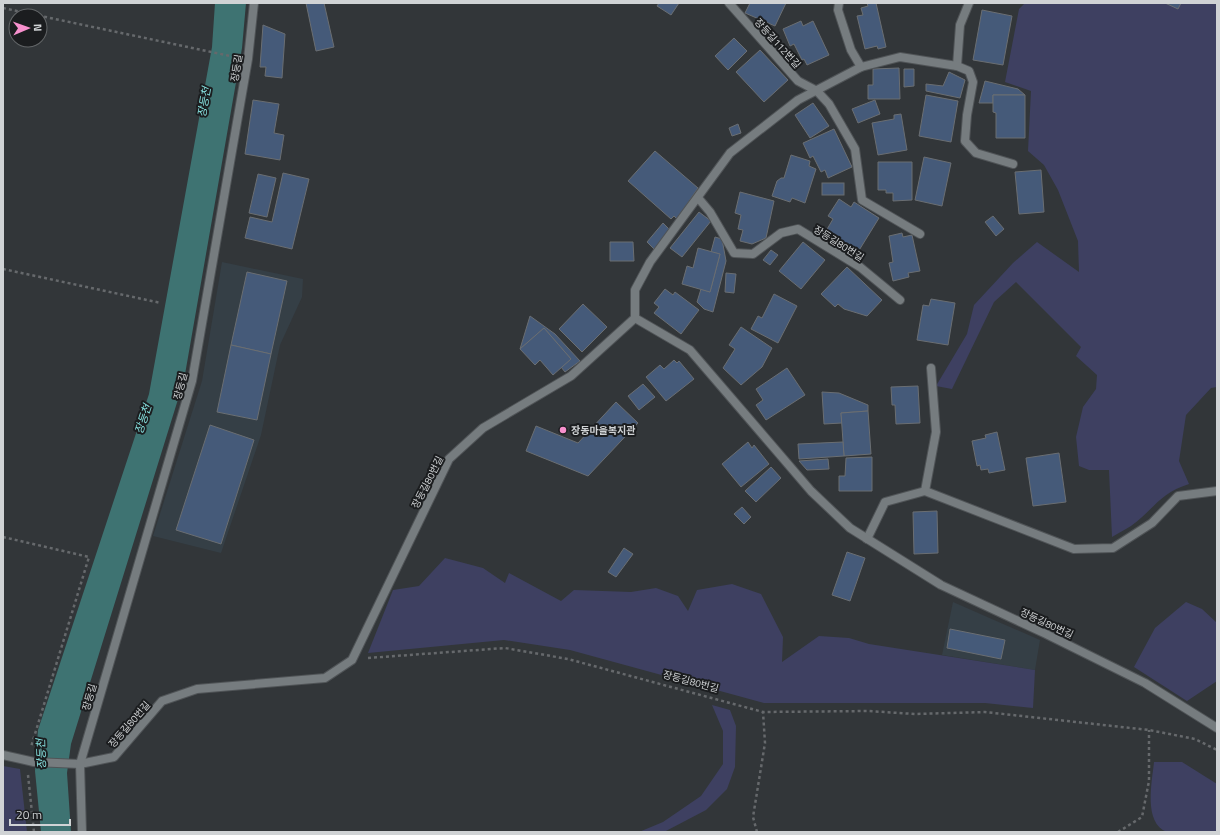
<svg xmlns="http://www.w3.org/2000/svg" width="1220" height="835" viewBox="0 0 1220 835" font-family="'Titillium Web','Noto Sans KR',sans-serif">
  <style>
    .built { fill: #353f46 }
    .green { fill: #3e4061 }
    .water { fill: #3e7372 }
    .building { fill: #455a79; stroke: #6a6e72 }
    .lines { fill: none; stroke-linecap: round; stroke-linejoin: round }
    .lane-casing { stroke: #505457; stroke-width: 10 }
    .street-casing { stroke: #505457; stroke-width: 10 }
    .path { stroke: #66696c; stroke-width: 2.5; stroke-dasharray: 3 3; stroke-linecap: butt }
    .lane { stroke: #767c7f; stroke-width: 8 }
    .street { stroke: #767c7f; stroke-width: 8 }
    .poi-dot { fill: #f790cd; stroke: #1b1d1f; stroke-width: 1.5 }
    .labels { text-anchor: middle; stroke-width: 4; stroke-linejoin: round; paint-order: stroke }
    .street-label { font-size: 10px; fill: #d0d3d5; stroke: #1b1d1f }
    .poi-label { font-size: 10px; font-weight: bold; fill: #d0d3d5; stroke: #1b1d1f; text-anchor: start }
    .water-label { font-size: 11px; font-style: italic; fill: #87e2e0; stroke: #1b1d1f }
  </style>
  <rect width="100%" height="100%" fill="#323639"/>
  <g class="built">
    <polygon points="222,262 303,279 302,297 280,345 261,435 221,553 153,536 202,381"/>
    <polygon points="953,602 1040,640 1035,670 942,655"/>
  </g>
  <g class="green">
    <path d="M1025 3H1217V387L1211 388 1186 415 1179 461 1189 484C1160 493 1153 510 1131 526 1125 530 1118 533 1112 537L1109 470H1089L1079 466 1076 437 1083 407 1096 389 1097 375 1076 356 1081 347 1016 282 994 302 952 389 936 386 967 334 974 305 1013 263 1037 242 1079 272 1078 241 1058 190 1044 165 1028 151 1031 91 1005 82 1019 9Z"/>
    <polygon points="445,558 483,568 505,583 509,573 561,601 574,590 631,592 656,588 678,596 688,611 697,590 732,584 761,594 783,637 782,662 819,636 849,638 869,644 1035,670 1033,708 985,703 764,703 570,650 504,640 368,653 393,590 419,586"/>
    <polygon points="1186,602 1202,609 1217,623 1217,681 1187,701 1134,667 1155,628"/>
    <polygon points="712,705 730,710 736,726 735,767 727,789 706,810 664,832 639,832 663,822 701,796 723,764 723,731"/>
    <path d="M1154 762H1182L1217 784V832H1167C1143 823 1152 782 1154 762Z"/>
    <polygon points="3,766 20,769 27,832 3,832"/>
  </g>
  <polygon class="water" points="215,3 246,3 242,48 184,380 71,744 67,773 71,832 41,832 35,771 38,730 149,394 212,47"/>
  <g class="building">
    <polygon points="306,3 324,3 334,47 316,51"/>
    <polygon points="659,3 679,3 671,15 657,6"/>
    <polygon points="750,3 786,3 775,26 745,13"/>
    <polygon points="867,3 876,3 886,47 878,49 877,46 865,49 857,16 863,15 861,8 868,6"/>
    <polygon points="1165,3 1181,3 1178,9"/>
    <polygon points="982,10 1012,16 1003,65 973,60"/>
    <polygon points="801,21 803,26 813,21 829,55 807,65 804,59 802,60 794,44 790,46 783,29"/>
    <polygon points="263,25 285,34 282,78 265,76 266,67 260,67"/>
    <polygon points="734,38 747,51 728,70 715,56"/>
    <polygon points="760,50 788,80 764,102 736,72"/>
    <polygon points="899,68 900,99 868,99 868,85 873,85 873,69"/>
    <polygon points="904,69 914,69 914,86 904,87"/>
    <polygon points="949,72 965,80 960,98 926,91 926,84 943,86"/>
    <polygon points="985,81 1018,89 1025,95 993,95 993,103 979,103"/>
    <polygon points="926,95 958,101 951,142 919,136"/>
    <polygon points="993,95 1025,95 1025,138 996,138 996,113 993,112"/>
    <polygon points="253,100 279,104 274,133 284,135 280,160 245,154"/>
    <polygon points="875,100 880,114 858,123 852,109"/>
    <polygon points="813,103 829,126 810,138 795,115"/>
    <polygon points="901,114 907,150 878,155 872,123 894,119 894,115"/>
    <polygon points="738,124 741,133 732,136 729,128"/>
    <polygon points="834,129 852,167 828,178 825,170 821,172 813,156 810,158 803,143"/>
    <polygon points="655,151 698,188 677,219 674,216 671,219 628,181"/>
    <polygon points="791,155 810,161 809,166 816,169 805,203 792,198 790,202 772,196 777,181 781,178 784,178"/>
    <polygon points="924,157 951,163 942,206 915,200"/>
    <polygon points="878,162 912,162 912,200 893,201 893,193 886,193 886,190 878,190"/>
    <polygon points="1041,170 1044,212 1019,214 1015,172"/>
    <polygon points="283,173 309,179 292,249 245,238 250,217 272,222"/>
    <polygon points="258,174 276,178 267,217 249,213"/>
    <rect x="822" y="183" width="22" height="12"/>
    <polygon points="740,192 774,201 766,238 752,244 740,241 743,230 738,229 741,215 735,213"/>
    <polygon points="839,199 851,207 854,202 879,218 858,252 826,231 833,219 828,216"/>
    <polygon points="699,212 711,221 682,257 670,248"/>
    <polygon points="993,216 1004,229 996,236 985,222"/>
    <polygon points="663,223 670,230 654,249 647,242"/>
    <polygon points="902,233 903,237 912,235 920,271 908,273 909,277 893,281 889,263 893,262 889,236"/>
    <polygon points="715,237 722,239 726,261 713,312 704,309 697,302 701,289 710,292 720,254 711,252"/>
    <polygon points="610,242 633,242 634,261 610,261"/>
    <polygon points="803,242 825,260 801,289 779,271"/>
    <polygon points="698,248 720,254 710,292 682,284 687,266 693,268"/>
    <polygon points="771,250 778,255 770,265 763,260"/>
    <polygon points="847,267 882,300 867,316 844,309 838,304 835,307 821,294"/>
    <polygon points="247,272 287,281 271,354 231,345"/>
    <polygon points="726,273 736,274 734,293 725,292"/>
    <polygon points="665,289 673,295 675,292 699,310 681,334 654,313 659,307 654,303"/>
    <polygon points="774,294 797,306 778,343 751,329 758,316 762,318"/>
    <polygon points="931,299 955,303 948,345 917,340 923,305 929,306"/>
    <polygon points="583,304 607,327 582,352 559,329"/>
    <polygon points="530,316 555,334 580,361 565,372 561,367 571,359 544,328 520,349"/>
    <polygon points="741,327 772,348 762,367 741,385 723,368 735,349 729,345"/>
    <polygon points="544,328 571,359 553,375 540,360 535,365 520,349"/>
    <polygon points="231,345 271,354 257,420 217,412"/>
    <polygon points="674,360 677,363 679,361 694,379 666,401 646,377 660,365 664,369"/>
    <polygon points="787,368 805,395 766,420 756,405 763,400 756,389"/>
    <polygon points="643,384 655,397 639,410 628,396"/>
    <polygon points="918,386 920,423 896,424 895,405 892,405 891,387"/>
    <polygon points="822,392 839,393 868,405 868,411 841,413 842,423 824,424"/>
    <polygon points="616,402 638,423 588,476 526,451 536,426 578,443"/>
    <polygon points="868,411 871,454 844,456 841,413"/>
    <polygon points="210,425 254,440 221,544 176,530"/>
    <polygon points="997,432 1005,470 989,473 988,469 981,470 980,465 977,466 972,441 986,438 985,435"/>
    <polygon points="748,442 752,448 754,445 769,464 741,487 722,464"/>
    <polygon points="843,442 844,456 799,459 798,444"/>
    <polygon points="1059,453 1066,502 1033,506 1026,458"/>
    <polygon points="872,457 872,491 839,491 839,476 845,476 846,458"/>
    <polygon points="828,459 829,469 807,470 799,461"/>
    <polygon points="771,467 781,478 756,502 745,491"/>
    <polygon points="742,507 751,517 744,524 734,514"/>
    <polygon points="937,511 938,553 914,554 913,512"/>
    <polygon points="624,548 633,554 616,577 608,572"/>
    <polygon points="847,552 865,558 850,601 832,595"/>
    <polygon points="950,629 1005,640 1001,659 947,648"/>
  </g>
  <g class="lines">
    <defs>
      <g id="lane">
        <polyline points="729,3 798,81 817,91 829,104 855,149 862,200 920,234"/>
        <polyline points="839,3 838,10 851,50 861,67"/>
        <polyline points="957,66 960,25 969,3"/>
        <polyline points="699,199 710,212 734,253 753,254 781,233 798,229 860,267 900,300"/>
        <polyline points="925,491 1074,549 1113,548 1152,523 1178,496 1217,491"/>
        <polyline points="867,539 885,502 925,491 936,432 931,368"/>
      </g>
      <g id="street">
        <polyline points="635,318 690,350 811,491 850,528 941,585 1046,634 1145,683 1217,728"/>
        <polyline points="3,755 34,762 80,764 114,757 162,701 197,689 325,678 352,660 449,459 483,428 571,376 635,318 635,290 650,262 730,153 798,100 861,67 900,57 957,66 969,71 973,82 967,115 965,141 976,153 1013,164"/>
        <polyline points="82,832 80,764 192,381 248,59 254,3"/>
      </g>
    </defs>
    <use href="#lane" class="lane-casing"/>
    <use href="#street" class="street-casing"/>
    <g class="path">
      <polyline points="3,8 235,57"/>
      <polyline points="3,269 161,303"/>
      <polyline points="3,537 89,557 31,747"/>
      <polyline points="368,658 505,648 568,659 763,712 868,711 915,714 985,712 1149,730 1195,739 1217,750"/>
      <polyline points="28,775 34,832"/>
      <polyline points="757,832 753,817 765,743 763,712"/>
      <polyline points="1118,832 1142,817 1149,781 1149,730"/>
    </g>
    <use href="#lane" class="lane"/>
    <use href="#street" class="street"/>
  </g>
  <circle class="poi-dot" cx="563" cy="430" r="4"/>
  <g class="labels">
    <g class="street-label">
      <text transform="translate(778 43) rotate(48)" y="4">장등길112번길</text>
      <text transform="translate(236 68) rotate(-81)" y="4">장등길</text>
      <text transform="translate(839 243) rotate(32)" y="4">장등길80번길</text>
      <text transform="translate(180 386) rotate(-76)" y="4">장등길</text>
      <text transform="translate(427 482) rotate(-63)" y="4">장등길80번길</text>
      <text transform="translate(1047 623) rotate(25)" y="4">장등길80번길</text>
      <text transform="translate(691 681) rotate(15)" y="4">장등길80번길</text>
      <text transform="translate(89 697) rotate(-74)" y="4">장등길</text>
      <text transform="translate(129 724) rotate(-49)" y="4">장등길80번길</text>
    </g>
    <g class="poi-label">
      <text x="571" y="434">장동마을복지관</text>
    </g>
    <g class="water-label">
      <text transform="translate(204 102) rotate(-80)" y="4">장등천</text>
      <text transform="translate(143 419) rotate(-72)" y="4">장등천</text>
      <text transform="translate(41 754) rotate(-92)" y="4">장등천</text>
    </g>
  </g>
  <rect width="1220" height="835" fill="none" stroke="#d0d3d5" stroke-width="8"/>
  <g transform="translate(28 28) rotate(88)"><circle r="19" fill="#1b1d1f" stroke="#636668"/>
  <path d="M0-3L7 15L0 10L-7 15Z" fill="#f790cd"/>
  <text y="-6" font-size="11" font-weight="bold" text-anchor="middle" fill="#d0d3d5">N</text>
  </g>
  <path d="M10 819v6h60v-6" fill="none" stroke="#d0d3d5" stroke-width="2"/>
  <text x="16" y="819" font-size="12" fill="#d0d3d5" stroke="#1b1d1f" stroke-width="3" paint-order="stroke">20 m</text>
</svg>
